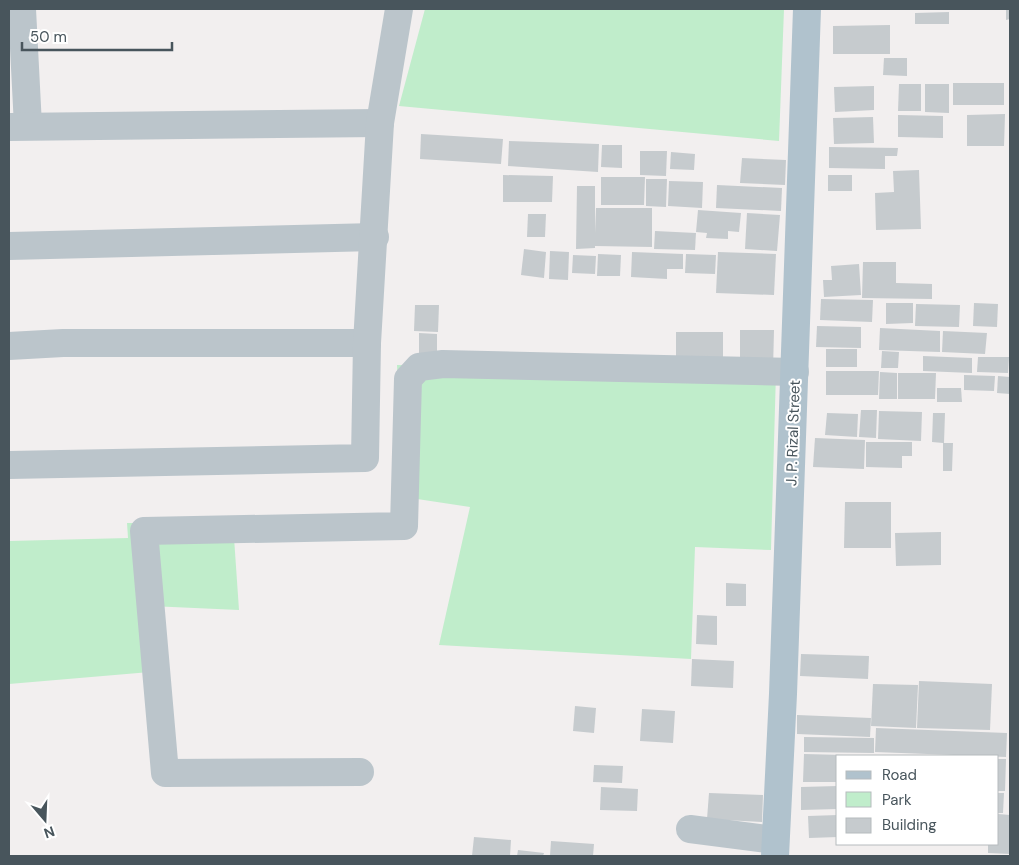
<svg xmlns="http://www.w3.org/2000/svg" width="1019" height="865" viewBox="0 0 1019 865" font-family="'DM Sans',sans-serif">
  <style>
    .green { fill: #c0edcb }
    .building { fill: #c6cbce }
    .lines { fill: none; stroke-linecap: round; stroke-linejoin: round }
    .minor { stroke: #bbc5cb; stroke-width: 28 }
    .major { stroke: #b0c2cd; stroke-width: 28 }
    .labels { text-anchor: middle; stroke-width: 4; stroke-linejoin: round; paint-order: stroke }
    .street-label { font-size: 15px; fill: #48555c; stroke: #fff }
  </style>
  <rect width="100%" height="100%" fill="#f2efef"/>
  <g class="green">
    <polygon points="425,9 784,9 779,141 399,106"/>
    <polygon points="397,365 776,372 771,550 695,547 691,659 439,645 470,507 404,497"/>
    <polygon points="127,523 233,523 239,610 150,606 150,672 9,684 9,541 128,538"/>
  </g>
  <g class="building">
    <polygon points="1006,9 1010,9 1010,19 1006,20"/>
    <polygon points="949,12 949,24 915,24 915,13"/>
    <polygon points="890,25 890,54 833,54 833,26"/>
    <polygon points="884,58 907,58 907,76 883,75"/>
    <rect x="953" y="83" width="51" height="22"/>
    <polygon points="899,84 921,84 921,111 898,111"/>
    <polygon points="925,84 949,84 949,113 925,112"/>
    <polygon points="874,86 874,110 835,112 834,87"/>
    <polygon points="1005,114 1004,146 967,146 967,115"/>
    <polygon points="898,115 943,116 943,138 898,137"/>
    <polygon points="873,117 874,143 834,144 833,118"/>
    <polygon points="421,134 503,139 501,164 420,159"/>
    <polygon points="509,141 599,144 598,172 508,166"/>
    <polygon points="602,145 622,145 622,168 601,167"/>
    <polygon points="829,147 898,148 897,156 885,156 885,169 829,168"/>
    <polygon points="640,151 667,151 666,176 640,175"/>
    <polygon points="671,152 695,154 694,170 670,169"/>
    <polygon points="742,158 786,160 785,185 740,183"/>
    <polygon points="919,170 921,229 876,230 875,193 894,192 893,171"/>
    <polygon points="503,175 553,176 552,202 503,202"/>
    <rect x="828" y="175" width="24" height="16"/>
    <polygon points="601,177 645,177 644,205 601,205"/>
    <polygon points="646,179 667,179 666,207 646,206"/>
    <polygon points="669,181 703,182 702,208 668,206"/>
    <polygon points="717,185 782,188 781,211 716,208"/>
    <polygon points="577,186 595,186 595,233 596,208 652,208 652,247 595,246 595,248 576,249"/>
    <polygon points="698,210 741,213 739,232 728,231 728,239 706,238 707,233 696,232"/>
    <polygon points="747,213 780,215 777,251 745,249"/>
    <polygon points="528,214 546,214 545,237 527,237"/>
    <polygon points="655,231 696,233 695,250 654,249"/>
    <polygon points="524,249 546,252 544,278 521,275"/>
    <polygon points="550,251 569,252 568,280 549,279"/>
    <polygon points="632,252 683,254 683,269 667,269 667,279 631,277"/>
    <polygon points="718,252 776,254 774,295 716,293"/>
    <polygon points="598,254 621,255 620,276 597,276"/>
    <polygon points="686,254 716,255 715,274 685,273"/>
    <polygon points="573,255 596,256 595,274 572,273"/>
    <polygon points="863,262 896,262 896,283 932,284 932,299 862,298"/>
    <polygon points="859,264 861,295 824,297 823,280 832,280 831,266"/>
    <polygon points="821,299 873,300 872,322 820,320"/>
    <polygon points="886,303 913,303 913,323 886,324"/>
    <polygon points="974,303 998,304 997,327 973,326"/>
    <polygon points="916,304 960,305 959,327 915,326"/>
    <polygon points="415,305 439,305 438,332 414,331"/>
    <polygon points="817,326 861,327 861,348 816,347"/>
    <polygon points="880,328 940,331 940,352 879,350"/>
    <polygon points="740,330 774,330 773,370 740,371"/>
    <polygon points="943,331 987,333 985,354 942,352"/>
    <rect x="676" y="332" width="47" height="30"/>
    <polygon points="419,333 437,334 437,364 419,364"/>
    <rect x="826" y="349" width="31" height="18"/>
    <polygon points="882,351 899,352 898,368 881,368"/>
    <polygon points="923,356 972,358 972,373 923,371"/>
    <polygon points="978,357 1009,357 1008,373 977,372"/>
    <polygon points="826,371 879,371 878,395 826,395"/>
    <polygon points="880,372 897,373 897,399 879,399"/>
    <polygon points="898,373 936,373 935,399 898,399"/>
    <polygon points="964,375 995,376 994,391 964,390"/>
    <polygon points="998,376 1010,377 1010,394 997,393"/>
    <polygon points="937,388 961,388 962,402 937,402"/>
    <polygon points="861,410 877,410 876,438 859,437"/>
    <polygon points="879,411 922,412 921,441 878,439"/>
    <polygon points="827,413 858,414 857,437 825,435"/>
    <polygon points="933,413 945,413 944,443 953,443 952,471 943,471 943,443 932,442"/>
    <polygon points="815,438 865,440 864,469 813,467"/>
    <polygon points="866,442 912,442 912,456 902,456 902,468 866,467"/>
    <polygon points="845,502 891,502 891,548 844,548"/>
    <polygon points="941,532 941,565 896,566 895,533"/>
    <polygon points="726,583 746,584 746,606 726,606"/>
    <polygon points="697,615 717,616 717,645 696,644"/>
    <polygon points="801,654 869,656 868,679 800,676"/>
    <polygon points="692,659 734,661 733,688 691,686"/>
    <polygon points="919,681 992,684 990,730 917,728"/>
    <polygon points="873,684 918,685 916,728 871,726"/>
    <polygon points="575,706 596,708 594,733 573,731"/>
    <polygon points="642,709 675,711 673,743 640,741"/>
    <polygon points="797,715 871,718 870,737 797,734"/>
    <polygon points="876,728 1007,733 1006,757 875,752"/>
    <polygon points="804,737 874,738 874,753 804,752"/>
    <polygon points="804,754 844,755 838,756 838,782 803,782"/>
    <polygon points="998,759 1006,759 1005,791 998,791"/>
    <polygon points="594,765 623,766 622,783 593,782"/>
    <polygon points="838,786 838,809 801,810 801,787"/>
    <polygon points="601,787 638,789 637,811 600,810"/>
    <polygon points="709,793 763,795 762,822 707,819"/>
    <polygon points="998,793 1004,793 1003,813 998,813"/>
    <polygon points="998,814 1010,815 1010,854 988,853 988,844 998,844"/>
    <polygon points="838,815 838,837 809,838 808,816"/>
    <polygon points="474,837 511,840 510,856 472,856"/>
    <polygon points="551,841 594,844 593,856 550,856"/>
    <polygon points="518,850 544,853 543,856 517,856"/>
  </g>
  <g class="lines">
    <g class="minor">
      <polyline points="22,9 28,126"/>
      <polyline points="9,127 380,123"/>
      <polyline points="9,246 375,237"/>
      <polyline points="9,346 63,343 367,343"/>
      <polyline points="9,465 365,458 367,343 380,123 399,9"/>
      <polyline points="360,772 165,773 144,531 404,526 408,379 419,367 443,364 795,372"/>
      <polyline points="690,829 775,840"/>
    </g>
    <polyline class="major" points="775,856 783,694 807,9"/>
  </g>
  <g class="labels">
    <g class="street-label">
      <text transform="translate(793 433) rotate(-88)" y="5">J. P. Rizal Street</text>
    </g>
  </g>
  <rect width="1019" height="865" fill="none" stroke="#48555c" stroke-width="20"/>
  <rect x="836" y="755" width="162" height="90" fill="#ffffff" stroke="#b6bbbe"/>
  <rect x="846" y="771" width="25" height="8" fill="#b0c2cd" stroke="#b6bbbe"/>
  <text x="882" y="780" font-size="15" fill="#48555c">Road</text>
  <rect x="846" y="792" width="25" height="15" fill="#c0edcb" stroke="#b6bbbe"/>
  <text x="882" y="805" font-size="15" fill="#48555c">Park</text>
  <rect x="846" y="818" width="25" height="15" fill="#c6cbce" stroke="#b6bbbe"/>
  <text x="882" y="830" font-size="15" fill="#48555c">Building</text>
  <g transform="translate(45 820) rotate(161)" stroke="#ffffff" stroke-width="4" paint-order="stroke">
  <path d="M0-4L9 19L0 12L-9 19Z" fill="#48555c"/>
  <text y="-8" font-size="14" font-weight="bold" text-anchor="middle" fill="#48555c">N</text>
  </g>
  <path d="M22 42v8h150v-8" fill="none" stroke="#48555c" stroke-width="2.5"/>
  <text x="30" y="42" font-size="15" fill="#48555c" stroke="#ffffff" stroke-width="4" paint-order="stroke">50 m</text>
</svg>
